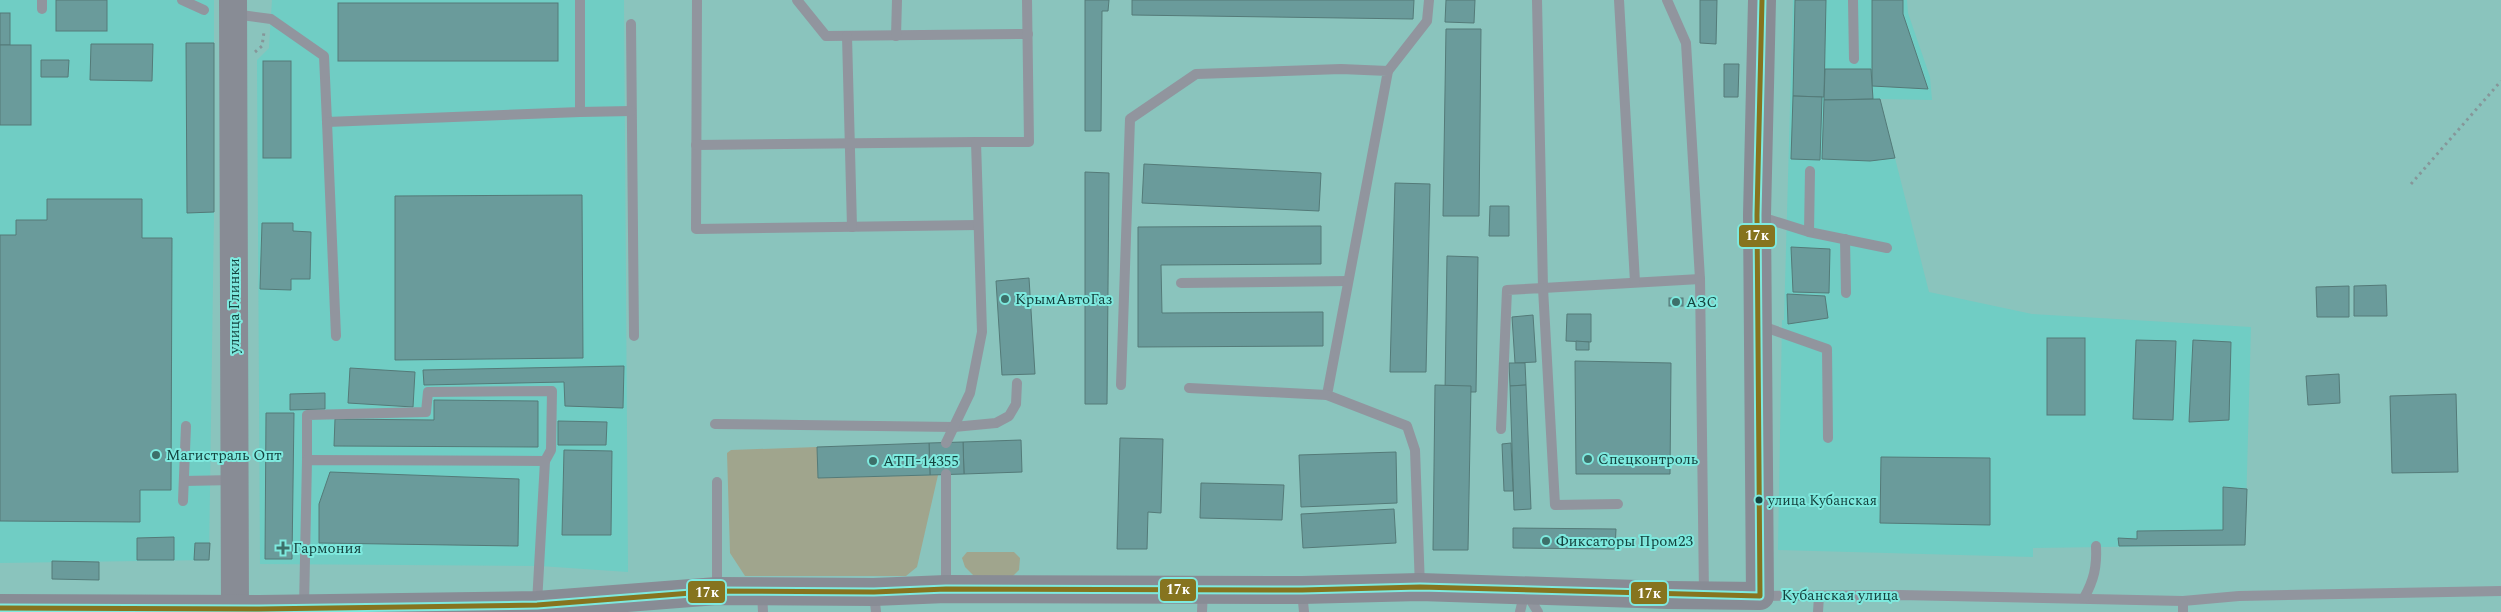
<svg xmlns="http://www.w3.org/2000/svg" width="2501" height="612" viewBox="0 0 2501 612" font-family="Spectral,serif">
  <style>
    .built { fill: #70cdc4 }
    .green { fill: #a0a58d }
    .building { fill: #6a9b9b; stroke: #547a78 }
    .lines { fill: none; stroke-linecap: round; stroke-linejoin: round }
    .path { stroke: #869699; stroke-width: 3; stroke-dasharray: 2.5 4; stroke-linecap: butt }
    .service { stroke: #91959e; stroke-width: 10 }
    .secondary { stroke: #888c95; stroke-width: 28 }
    .bus-1-casing { stroke: #7ee9de; stroke-width: 9 }
    .bus-1 { stroke: #86741f; stroke-width: 5 }
    .poi-dot { fill: #3d706a; stroke: #7ee9de; stroke-width: 2 }
    .bus-dot { fill: #14423e; stroke: #7ee9de; stroke-width: 2 }
    .labels { text-anchor: middle; stroke-width: 4; stroke-linejoin: round; paint-order: stroke }
    .bus-label { font-size: 14px; fill: #14423e; stroke: #7ee9de; text-anchor: start }
    .poi-label { font-size: 15px; fill: #14423e; stroke: #7ee9de; text-anchor: start }
    .street-label { font-size: 15px; fill: #14423e; stroke: #7ee9de }
    .line-badge { stroke: #7ee9de; stroke-width: 2 }
    .badge-label { font-size: 14px; text-anchor: middle; font-weight: bold; fill: #fff }
  </style>
  <rect width="100%" height="100%" fill="#8ac4bd"/>
  <g class="built">
    <polygon points="0,0 214,0 214,212 209,560 0,563"/>
    <polygon points="272,0 624,0 628,572 540,566 260,564 257,60 269,48"/>
    <polygon points="1793,0 1907,0 1908,13 1930,77 1932,100 1880,99 1929,292 2032,314 2251,327 2245,545 2033,548 2033,557 1778,550 1782,320 1784,320"/>
  </g>
  <g class="green">
    <polygon points="817,447 818,478 938,475 917,567 906,576 745,576 730,553 727,453 731,450"/>
    <polygon points="967,552 1014,552 1020,558 1019,570 1013,576 974,576 965,567 962,558"/>
  </g>
  <g class="building">
    <rect x="56" y="0" width="51" height="31"/>
    <polygon points="1085,0 1109,0 1108,11 1102,11 1101,131 1085,131"/>
    <polygon points="1132,0 1414,0 1413,19 1132,15"/>
    <polygon points="1446,0 1475,0 1474,23 1445,22"/>
    <polygon points="1700,0 1717,0 1716,44 1700,43"/>
    <polygon points="1795,0 1826,0 1824,97 1793,96"/>
    <polygon points="1872,0 1903,0 1903,14 1928,89 1872,86"/>
    <rect x="338" y="3" width="220" height="58"/>
    <rect x="0" y="13" width="10" height="32"/>
    <polygon points="1446,29 1481,29 1479,216 1443,216"/>
    <polygon points="186,43 214,43 214,212 187,213"/>
    <polygon points="91,44 153,44 152,81 90,80"/>
    <rect x="0" y="45" width="31" height="80"/>
    <polygon points="41,60 69,60 68,77 41,77"/>
    <rect x="263" y="61" width="28" height="97"/>
    <polygon points="1724,64 1739,64 1738,97 1724,97"/>
    <polygon points="1825,69 1871,69 1873,99 1824,100"/>
    <polygon points="1793,96 1822,97 1820,160 1791,159"/>
    <polygon points="1880,99 1895,158 1870,161 1822,159 1824,100"/>
    <polygon points="1144,164 1321,173 1319,211 1142,203"/>
    <polygon points="1085,172 1109,173 1107,404 1085,404"/>
    <polygon points="1395,183 1430,184 1426,372 1390,372"/>
    <polygon points="582,195 583,358 395,360 395,196"/>
    <polygon points="47,199 142,199 142,238 172,238 171,490 140,490 140,522 0,521 0,235 16,235 16,220 47,220"/>
    <polygon points="1490,206 1509,206 1509,236 1489,236"/>
    <polygon points="262,223 293,223 293,231 311,232 310,279 291,279 291,290 260,289"/>
    <polygon points="1321,226 1321,264 1161,265 1162,313 1323,312 1323,346 1138,347 1138,227"/>
    <polygon points="1791,247 1830,249 1829,293 1793,292"/>
    <polygon points="1447,256 1478,257 1476,392 1445,392"/>
    <polygon points="1029,278 1035,374 1002,375 996,281"/>
    <polygon points="2386,285 2387,316 2354,316 2354,286"/>
    <polygon points="2349,286 2349,317 2317,317 2316,287"/>
    <polygon points="1787,294 1825,296 1828,318 1788,324"/>
    <rect x="1669" y="298" width="14" height="8"/>
    <polygon points="1567,314 1591,314 1591,342 1566,341"/>
    <polygon points="1533,315 1536,362 1515,363 1512,317"/>
    <rect x="2047" y="338" width="38" height="77"/>
    <polygon points="2136,340 2176,341 2173,420 2133,419"/>
    <polygon points="2193,340 2231,342 2229,420 2189,422"/>
    <polygon points="1576,341 1589,342 1589,350 1576,350"/>
    <polygon points="1575,361 1671,363 1670,474 1576,474"/>
    <polygon points="1509,363 1525,363 1526,385 1510,386"/>
    <polygon points="624,366 623,408 565,406 564,382 424,385 423,370"/>
    <polygon points="350,368 415,372 413,407 348,403"/>
    <polygon points="2339,374 2340,403 2308,405 2306,376"/>
    <polygon points="1435,385 1471,386 1468,550 1433,550"/>
    <polygon points="1526,385 1531,509 1514,510 1510,386"/>
    <polygon points="325,393 325,409 290,410 290,394"/>
    <polygon points="2456,394 2458,472 2392,473 2390,396"/>
    <polygon points="434,400 538,401 538,447 334,446 335,419 434,420"/>
    <polygon points="266,413 294,413 292,559 265,559"/>
    <polygon points="558,421 607,422 606,445 558,445"/>
    <polygon points="1120,438 1163,439 1161,513 1148,512 1147,549 1117,549"/>
    <polygon points="1021,440 1022,472 964,474 963,442"/>
    <polygon points="963,442 964,474 930,475 929,443"/>
    <polygon points="929,443 930,475 818,478 817,447"/>
    <polygon points="1511,443 1513,491 1504,491 1502,444"/>
    <polygon points="564,450 612,451 611,535 562,535"/>
    <polygon points="1396,452 1397,503 1301,507 1299,455"/>
    <polygon points="1881,457 1990,458 1990,525 1880,523"/>
    <polygon points="330,472 519,479 518,546 319,543 319,504"/>
    <polygon points="1201,483 1284,485 1282,520 1200,518"/>
    <polygon points="2223,487 2247,489 2245,545 2119,546 2118,538 2137,539 2137,531 2223,530"/>
    <polygon points="1394,509 1396,543 1303,548 1301,514"/>
    <polygon points="1513,528 1616,529 1615,549 1513,548"/>
    <polygon points="174,537 174,560 137,560 137,538"/>
    <polygon points="195,543 210,543 209,560 194,560"/>
    <polygon points="52,561 99,562 99,580 52,579"/>
  </g>
  <g class="lines">
    <g class="path">
      <polyline points="255,52 262,46 264,32"/>
      <polyline points="2411,184 2501,81"/>
    </g>
    <g class="service">
      <polyline points="182,0 204,10"/>
      <polyline points="697,0 696,229 978,225"/>
      <polyline points="797,0 826,36 1028,34"/>
      <polyline points="1537,0 1543,288 1700,279"/>
      <polyline points="1619,0 1635,282"/>
      <polyline points="1667,0 1686,43 1700,279 1704,594"/>
      <polyline points="1853,0 1854,59"/>
      <polyline points="42,9 42,0"/>
      <polyline points="234,14 271,19 324,56 327,122 580,112 580,0"/>
      <polyline points="631,24 634,336"/>
      <polyline points="847,36 852,227"/>
      <polyline points="896,36 897,0"/>
      <polyline points="1388,71 1427,21 1429,0"/>
      <polyline points="580,112 631,111"/>
      <polyline points="327,122 336,336"/>
      <polyline points="696,145 976,142"/>
      <polyline points="1758,216 1809,232 1887,248"/>
      <polyline points="1809,232 1810,171"/>
      <polyline points="1845,239 1846,293"/>
      <polyline points="1181,283 1348,281"/>
      <polyline points="1759,325 1827,349 1828,438"/>
      <polyline points="1121,385 1130,119 1196,74 1341,69 1388,71 1327,395 1407,426 1415,450 1420,587"/>
      <polyline points="1189,388 1327,395"/>
      <polyline points="715,424 954,427 996,423 1009,416 1016,404 1017,383"/>
      <polyline points="1501,429 1507,290 1543,288 1555,505 1618,504"/>
      <polyline points="946,443 970,393 982,332 976,142 1029,142 1027,0"/>
      <polyline points="307,460 307,415 426,412 428,392 552,391 551,450 545,461"/>
      <polyline points="184,481 234,480"/>
      <polyline points="717,482 717,591"/>
      <polyline points="183,501 186,426"/>
      <polyline points="946,588 946,474"/>
      <polyline points="1302,591 1304,612"/>
      <polyline points="762,593 763,612"/>
      <polyline points="874,593 876,612"/>
      <polyline points="1527,594 1538,612"/>
      <polyline points="1760,596 1899,595 2183,601 2239,596 2501,591"/>
      <path d="M2084 598C2094 580 2097 567 2096 546"/>
      <polyline points="304,607 307,460 545,461 537,603"/>
      <polyline points="1202,612 1203,590"/>
      <polyline points="1520,612 1525,591"/>
      <polyline points="1818,612 1819,596"/>
      <polyline points="2183,612 2183,601"/>
    </g>
    <g class="secondary">
      <polyline points="233,0 235,612"/>
      <polyline points="0,608 259,609 537,605 717,591 874,592 946,589 1302,590 1420,587 1668,595 1760,596 1757,215 1762,0"/>
    </g>
    <defs>
      <polyline id="bus-1" points="0,608 259,609 537,605 717,591 874,592 946,589 1302,590 1420,587 1760,596 1757,215 1762,0"/>
    </defs>
    <use href="#bus-1" class="bus-1-casing"/>
    <use href="#bus-1" class="bus-1"/>
  </g>
  <g class="poi-dot">
    <circle cx="1005" cy="299" r="5"/>
    <circle cx="1676" cy="302" r="5"/>
    <circle cx="156" cy="455" r="5"/>
    <circle cx="1588" cy="459" r="5"/>
    <circle cx="873" cy="461" r="5"/>
    <circle cx="1546" cy="541" r="5"/>
    <path d="M280.5 540.5h5v5h5v5h-5v5h-5v-5h-5v-5h5z"/>
  </g>
  <circle class="bus-dot" cx="1759" cy="500" r="4.5"/>
  <g class="labels">
    <g class="bus-label">
      <text x="1768" y="505">улица Кубанская</text>
    </g>
    <g class="poi-label">
      <text x="1015" y="304">КрымАвтоГаз</text>
      <text x="1686" y="307">АЗС</text>
      <text x="166" y="460">Магистраль Опт</text>
      <text x="1598" y="464">Спецконтроль</text>
      <text x="883" y="466">АТП-14355</text>
      <text x="1556" y="546">Фиксаторы Пром23</text>
      <text x="293" y="553">Гармония</text>
    </g>
    <g class="street-label">
      <text transform="translate(234 306) rotate(-90)" y="5">улица Глинки</text>
      <text x="1840" y="600">Кубанская улица</text>
    </g>
  </g>
  <g class="line-badge">
    <rect x="1738" y="224" width="38" height="24" rx="5" fill="#86741f"/>
    <rect x="1159" y="578" width="38" height="24" rx="5" fill="#86741f"/>
    <rect x="687" y="580" width="39" height="24" rx="5" fill="#86741f"/>
    <rect x="1630" y="581" width="38" height="24" rx="5" fill="#86741f"/>
  </g>
  <g class="badge-label">
    <text x="1757" y="240">17к</text>
    <text x="1178" y="594">17к</text>
    <text x="707" y="597">17к</text>
    <text x="1649" y="598">17к</text>
  </g>
</svg>
